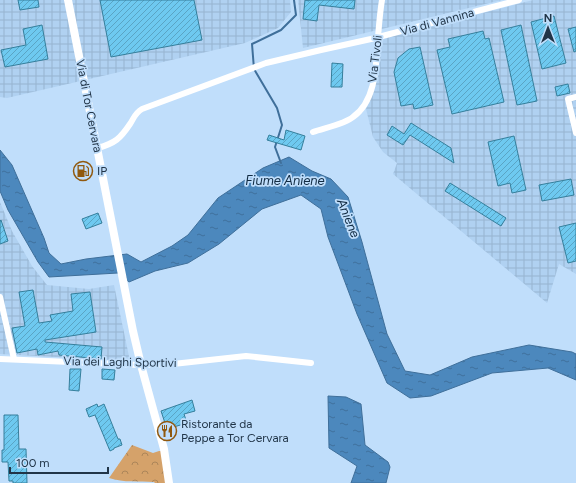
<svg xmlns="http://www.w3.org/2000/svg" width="576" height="483" viewBox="0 0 576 483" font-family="Figtree,sans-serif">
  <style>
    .industrial { fill: url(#industrial-grid) }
    .forest { fill: url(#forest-crowns) }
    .water { fill: url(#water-ripples); stroke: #3f6f9a }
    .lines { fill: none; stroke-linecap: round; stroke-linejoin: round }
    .stream { stroke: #3f6f9a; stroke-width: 2 }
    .building { fill: url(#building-hatch); stroke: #357f9c }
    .minor { stroke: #fff; stroke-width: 6 }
    .tertiary { stroke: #fff; stroke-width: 8 }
    .labels { text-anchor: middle; stroke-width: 3.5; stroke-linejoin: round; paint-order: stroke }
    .street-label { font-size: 12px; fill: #213548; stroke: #c0defb }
    .poi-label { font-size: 12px; fill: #213548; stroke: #c0defb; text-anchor: start }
    .water-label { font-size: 13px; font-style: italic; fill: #112b42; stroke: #c0defb }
  </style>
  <defs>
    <pattern id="industrial-grid" width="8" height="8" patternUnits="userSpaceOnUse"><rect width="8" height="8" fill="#b0d1f1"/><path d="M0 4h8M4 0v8" fill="none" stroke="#97b4d0"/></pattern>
    <pattern id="forest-crowns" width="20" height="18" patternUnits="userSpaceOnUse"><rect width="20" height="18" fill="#d5a26a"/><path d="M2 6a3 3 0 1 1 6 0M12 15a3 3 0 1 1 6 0" fill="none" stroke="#ac8559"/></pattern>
    <pattern id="water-ripples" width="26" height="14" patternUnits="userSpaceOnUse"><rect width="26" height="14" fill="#4c88bd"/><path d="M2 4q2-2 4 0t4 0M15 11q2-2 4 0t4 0" fill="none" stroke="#3f709c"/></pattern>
    <pattern id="building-hatch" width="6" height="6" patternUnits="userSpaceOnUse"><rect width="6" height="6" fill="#6ec9f0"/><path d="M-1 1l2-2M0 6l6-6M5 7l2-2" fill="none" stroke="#5aa4c4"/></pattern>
  </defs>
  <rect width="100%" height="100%" fill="#c0defb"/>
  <g class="industrial">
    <polygon points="0,0 290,0 291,12 278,28 245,43 7,98 0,97"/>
    <polygon points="298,0 502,0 303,48"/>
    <polygon points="533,0 576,0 576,274 559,264 547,303 393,174 397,163 383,152 373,137 366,109 379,73 381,39"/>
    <polygon points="0,202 12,231 32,266 47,285 89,289 114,285 130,361 0,354"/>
  </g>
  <path class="forest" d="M132 445 153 453 159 451H162L166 483H155L154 482C139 481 124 483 109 478Z"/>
  <g class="water">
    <polygon points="0,150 12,165 44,238 49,253 61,264 86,259 127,254 141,262 172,246 188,235 218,198 263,168 289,157 312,171 331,179 348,197 362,242 387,334 405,371 430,375 472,357 529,345 572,352 576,354 576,380 548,368 492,373 431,396 410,398 387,383 357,314 328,237 321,209 301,195 262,209 219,244 188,263 155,271 129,282 118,273 49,277 38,262 8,210 0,191"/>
    <polygon points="328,396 346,397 361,404 365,445 388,462 390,467 386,483 351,483 357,466 329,448"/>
  </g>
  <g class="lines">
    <polyline class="stream" points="281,163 275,147 282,125 277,108 254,69 252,44 281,30 296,15 294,0"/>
  </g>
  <g class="building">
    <polygon points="18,0 38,0 39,7 20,10"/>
    <polygon points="100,0 194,0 202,40 111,57"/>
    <polygon points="305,0 309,1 309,0 355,0 354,9 319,5 317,21 303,19"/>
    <polygon points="554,16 566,63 542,69 531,22"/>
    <polygon points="42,25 48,59 5,67 1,50 26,45 23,29"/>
    <polygon points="521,25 537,101 517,105 501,30"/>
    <polygon points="576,27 576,51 574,52 568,29"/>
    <polygon points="483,31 485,39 489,38 504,102 452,114 437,50 450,47 448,39"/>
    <polygon points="420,47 433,105 414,109 413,104 401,106 394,72 398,58 409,49"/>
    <polygon points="332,63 343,64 342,87 331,87"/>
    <polygon points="568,84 570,93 557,96 555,87"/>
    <polygon points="411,123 451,148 454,163 410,135 403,145 387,135 392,126 404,134"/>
    <polygon points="286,130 305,136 301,150 267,140 269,135 284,140"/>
    <polygon points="514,136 526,190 512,193 510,183 498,186 488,142"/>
    <polygon points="571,179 574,195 542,201 539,185"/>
    <polygon points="450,183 506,218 501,226 445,191"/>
    <polygon points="98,213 102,223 86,229 82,219"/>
    <polygon points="1,220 8,241 0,244 0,221"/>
    <polygon points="576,223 576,261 568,263 559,227"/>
    <polygon points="33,290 39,323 52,321 50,315 73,311 71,294 90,292 96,332 45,340 45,342 102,347 101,359 59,355 58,351 38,355 37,349 17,353 12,328 25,326 19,292"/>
    <polygon points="70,369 81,369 79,391 69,390"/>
    <polygon points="102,369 115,370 114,380 102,379"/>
    <polygon points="192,400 195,411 184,414 187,423 167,429 161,411"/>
    <polygon points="97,404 98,407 104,404 118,439 120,439 122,445 114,448 114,449 110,451 95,415 89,417 86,409"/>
    <polygon points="4,415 18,415 19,449 26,449 27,483 13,483 13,481 9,481 8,462 2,462 2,450 4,450"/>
  </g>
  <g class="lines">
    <g class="minor">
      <polyline points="576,97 568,99 576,133"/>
      <path d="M313 132C324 128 345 124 353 117 377 100 376 63 378 37 379 25 380 12 382 0"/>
      <path d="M98 148C115 143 120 139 130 124 134 118 135 113 142 109L266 63 321 50 371 39 519 0"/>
      <polyline points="0,297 14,359"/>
      <polyline points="0,359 141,365 173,364 246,356 311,363"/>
    </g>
    <polyline class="tertiary" points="68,0 133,331 141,365 164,449 169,483"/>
  </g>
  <defs>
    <symbol id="fuel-ring" viewBox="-11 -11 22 22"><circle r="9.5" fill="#c0defb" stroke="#90590f" stroke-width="1.5"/><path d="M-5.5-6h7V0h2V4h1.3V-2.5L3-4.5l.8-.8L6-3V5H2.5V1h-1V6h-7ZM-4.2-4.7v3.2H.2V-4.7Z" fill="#90590f"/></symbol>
    <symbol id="restaurant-ring" viewBox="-11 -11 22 22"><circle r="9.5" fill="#c0defb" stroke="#90590f" stroke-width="1.5"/><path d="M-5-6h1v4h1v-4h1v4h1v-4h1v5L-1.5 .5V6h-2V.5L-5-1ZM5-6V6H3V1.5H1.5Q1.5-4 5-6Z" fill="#90590f"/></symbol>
  </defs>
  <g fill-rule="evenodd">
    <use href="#fuel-ring" x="72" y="160" width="22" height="22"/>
    <use href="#restaurant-ring" x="156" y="420" width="22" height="22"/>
  </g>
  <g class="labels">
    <g class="street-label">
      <text transform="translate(437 22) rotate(-15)" y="4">Via di Vannina</text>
      <text transform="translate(375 59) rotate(-83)" y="4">Via Tivoli</text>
      <text transform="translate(89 106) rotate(79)" y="4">Via di Tor Cervara</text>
      <text transform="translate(120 362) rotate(1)" y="4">Via dei Laghi Sportivi</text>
    </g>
    <g class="poi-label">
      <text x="97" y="175">IP</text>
      <text x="181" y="428">Ristorante da<tspan x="181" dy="14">Peppe a Tor Cervara</tspan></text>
    </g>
    <g class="water-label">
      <text x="285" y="185">Fiume Aniene</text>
      <text transform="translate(349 218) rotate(68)" y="5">Aniene</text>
    </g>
  </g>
  <g transform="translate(548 28)" stroke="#c0defb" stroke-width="3" paint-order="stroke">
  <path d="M0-3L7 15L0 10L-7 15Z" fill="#213548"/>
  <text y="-6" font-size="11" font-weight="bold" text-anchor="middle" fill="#213548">N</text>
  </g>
  <path d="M10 467v6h98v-6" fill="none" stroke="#213548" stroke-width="2"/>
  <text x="16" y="467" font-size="12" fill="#213548" stroke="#c0defb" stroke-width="3" paint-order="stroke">100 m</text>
</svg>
